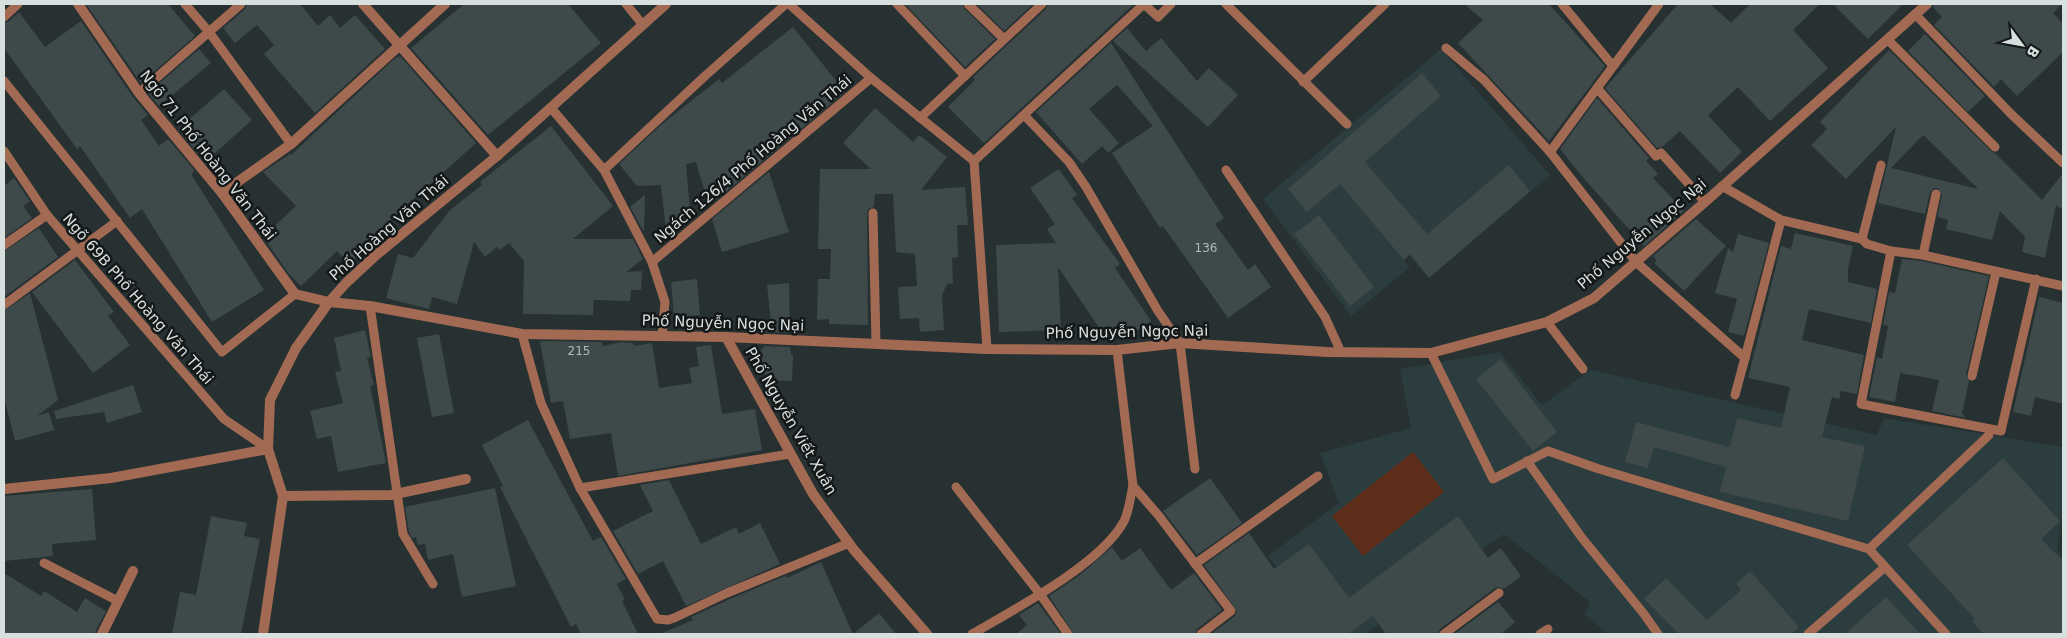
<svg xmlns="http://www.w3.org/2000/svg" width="2067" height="638" viewBox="0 0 2067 638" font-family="'DejaVu Sans',sans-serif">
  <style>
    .built { fill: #2b3d3e }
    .green { fill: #5f2e1a }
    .building { fill: #3e4949; fill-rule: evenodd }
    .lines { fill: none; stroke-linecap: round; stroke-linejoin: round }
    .service { stroke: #a36a53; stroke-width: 9 }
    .minor { stroke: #a36a53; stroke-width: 10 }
    .labels { text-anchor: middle; stroke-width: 5; stroke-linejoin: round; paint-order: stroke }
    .number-label { font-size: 12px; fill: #b2baba }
    .street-label { font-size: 15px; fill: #d8dfdf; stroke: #141818 }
  </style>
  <rect width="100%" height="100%" fill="#273132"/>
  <g class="built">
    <polygon points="1441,49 1550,175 1429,278 1409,255 1404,260 1410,267 1351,316 1263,199"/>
    <polygon points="1500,352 1542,405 1591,370 1877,435 1884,418 2063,447 2063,505 2057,551 2063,558 2063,634 1608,634 1585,615 1590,602 1504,534 1365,634 1327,634 1268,556 1339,503 1320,453 1411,428 1400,369"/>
  </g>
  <polygon class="green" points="1413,452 1444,492 1363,556 1332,516"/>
  <g class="building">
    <polygon points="86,4 168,4 195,36 141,83"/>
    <polygon points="247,4 300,4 318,26 330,15 340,28 355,15 385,49 315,113 264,54 274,45 257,25 235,43 223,28 245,9"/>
    <polygon points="464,4 568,4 601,43 488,135 411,48"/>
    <polygon points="905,4 962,4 964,8 995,39 965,67"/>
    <polygon points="977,4 1033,4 1004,31"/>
    <polygon points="1048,4 1134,4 984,143 948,107 975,80 973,77 1046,9"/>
    <polygon points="1464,4 1549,4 1605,66 1549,141 1458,43 1483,20"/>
    <polygon points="1678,4 1710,4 1731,23 1750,4 1820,4 1793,30 1828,68 1770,121 1738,87 1708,115 1742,152 1720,173 1680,131 1662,147 1657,148 1605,88"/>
    <polygon points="1833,4 1903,4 1868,39"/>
    <polygon points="1934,4 2062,4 2053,13 2063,24 2063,52 2017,96 2001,79 1994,87 1934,25 1942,17 1933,7"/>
    <polygon points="19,12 45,47 81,21 133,97 148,115 141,120 159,146 168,139 195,171 191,174 264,290 212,322 142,209 130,218 80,146 77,149 4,48 4,23 8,22"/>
    <polygon points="793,27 845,92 709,206 696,162 686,164 691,220 667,240 661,185 637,186 619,164 662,124 719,79 722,83"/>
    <polygon points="1127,28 1146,51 1161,38 1197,81 1209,68 1238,95 1208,127 1113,41"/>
    <polygon points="1925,34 1985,96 1968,112 1908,51"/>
    <polygon points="1111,43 1161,121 1158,123 1161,121 1224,218 1215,224 1248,270 1255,264 1271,287 1228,318 1163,226 1160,228 1112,153 1153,126 1117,85 1089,109 1119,143 1108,153 1102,146 1082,164 1036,112"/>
    <polygon points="199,49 211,63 159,106 148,93"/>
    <path d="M1889 50 1991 151 1995 153 2042 200 2063 173V210L2056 205 2045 258 2022 252 2025 237 2000 211 1992 240 1946 229 1948 220 1937 217 1942 195 1938 188H1934L1930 192 1925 214 1878 203 1896 127 1846 179 1811 145 1827 129 1820 122ZM1923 135 1937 148 1978 189 1891 168Z"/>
    <polygon points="400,56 476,143 358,249 361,253 350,264 337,251 301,286 289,274 263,237 296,206 263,172 290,154 291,155 394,59"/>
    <polygon points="1422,73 1441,96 1365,162 1427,234 1509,165 1530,191 1429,278 1410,254 1404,260 1340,184 1307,212 1288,189"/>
    <polygon points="224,89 252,120 205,162 178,129"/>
    <polygon points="1597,98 1649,158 1646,161 1658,174 1653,178 1684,211 1644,246 1586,181 1560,149"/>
    <polygon points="875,108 913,142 919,135 947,157 921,190 965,187 968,225 957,225 958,257 952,258 953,283 947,284 942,295 944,330 920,332 919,318 900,319 898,287 917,286 915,254 896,252 893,194 875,194 874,207 869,208 867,213 868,325 829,324 829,319 817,320 818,279 830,279 831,249 818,249 820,169 871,169 843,143"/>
    <polygon points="551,126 613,206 573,239 633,239 643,259 626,272 642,271 641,290 631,290 630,301 594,300 593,315 523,314 524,261 509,243 500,250 497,247 485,257 474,242 457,304 432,297 429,309 386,298 398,254 413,258 450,210 482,185 480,182"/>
    <polygon points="1059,169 1077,195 1072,198 1120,264 1115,268 1151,321 1131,335 1122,322 1104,335 1058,267 1061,330 999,332 996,245 1056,243 1047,229 1055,224 1030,188"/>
    <polygon points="769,172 789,232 722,252 712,219"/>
    <polygon points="14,178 30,201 23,206 32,218 4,238 4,186"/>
    <polygon points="645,195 644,232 630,207"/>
    <polygon points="1319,215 1374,287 1350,306 1294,234"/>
    <polygon points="1696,219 1726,246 1684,291 1654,263 1657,261 1653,256"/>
    <polygon points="39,228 58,257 4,297 4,251"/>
    <polygon points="1795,233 1853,246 1848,269 1848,282 1877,289 1871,323 1809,309 1802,340 1864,355 1857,394 1841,391 1839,399 1832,397 1822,437 1865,446 1848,521 1720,492 1726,467 1654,447 1648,468 1625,462 1636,422 1730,447 1737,418 1781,428 1790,387 1748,378 1781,246 1791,249"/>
    <polygon points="1738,234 1769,243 1744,336 1728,332 1737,299 1715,293 1728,248 1733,252"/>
    <polygon points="1902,259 1922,261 1989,276 1966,375 1969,381 1962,413 1966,418 1932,411 1939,380 1900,373 1895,402 1869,397 1877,357 1882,359 1888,326 1883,325 1889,292 1895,293"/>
    <polygon points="75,260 114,312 108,316 130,345 93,373 32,292"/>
    <polygon points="697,279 700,315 674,317 671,282"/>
    <polygon points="789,283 790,333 772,332 767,285"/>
    <polygon points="30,293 58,400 37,416 49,412 54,430 15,441 4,397 4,311"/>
    <polygon points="2039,297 2063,303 2063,404 2035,397 2031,416 2013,412"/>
    <polygon points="365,330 371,357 367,358 374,385 370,386 386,463 338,472 331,436 317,439 310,411 343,403 335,372 341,371 334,338"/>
    <polygon points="439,334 454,413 432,417 417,338"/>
    <polygon points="546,341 602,342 603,346 622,342 633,343 634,346 652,343 659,388 692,383 689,368 699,366 696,347 711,345 722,414 755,409 762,450 618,476 611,433 570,439 563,401 551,403 540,342"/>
    <polygon points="764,346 790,347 791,355 793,355 792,381 767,380 757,357"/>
    <polygon points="1501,359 1557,432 1533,451 1476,379"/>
    <polygon points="133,385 142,412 107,423 104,412 56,419 54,411"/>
    <polygon points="528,420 593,541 601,537 626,579 617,584 625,600 622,601 638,634 581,634 576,624 571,627 566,617 500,487 503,486 482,445"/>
    <polygon points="2003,458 2060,521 2041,539 2063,561 2063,634 1984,634 1972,622 1975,619 1907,545"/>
    <polygon points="1210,478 1242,523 1197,555 1163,511"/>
    <polygon points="669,480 701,544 736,527 739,534 760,523 780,564 686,606 663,561 638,574 613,531 653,511 640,485"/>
    <polygon points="495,488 516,586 462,597 453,554 428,560 425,544 418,545 416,537 412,538 409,532 405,507"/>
    <polygon points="92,489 96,540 52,544 53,556 4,561 4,496"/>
    <polygon points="211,516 247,523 244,536 260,539 241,634 172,634 180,592 196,595"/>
    <polygon points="1458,516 1488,558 1501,548 1521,576 1504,589 1499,587 1495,588 1440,629 1438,634 1386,634 1373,616 1348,634 1211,634 1235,616 1237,611 1204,565 1249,533 1274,569 1309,544 1349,598"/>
    <polygon points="1112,547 1122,561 1140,548 1171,590 1194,573 1222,610 1197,629 1195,634 1074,634 1049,596 1080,575"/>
    <polygon points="821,562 853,634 660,634 693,620 691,617 730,599 785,576 787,578"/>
    <polygon points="1750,571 1799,627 1791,634 1679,634 1644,599 1666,578 1707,620 1741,590 1736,584"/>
    <polygon points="4,573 41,596 44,591 77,612 85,598 106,611 94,634 4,634"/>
    <polygon points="1886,597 1920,634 1845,634"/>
    <polygon points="1498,602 1515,622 1501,634 1454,634"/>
    <polygon points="1038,603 1061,634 1016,634 1027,625 1019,615"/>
    <polygon points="879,613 896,634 853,634"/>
  </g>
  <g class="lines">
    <g class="service">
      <polyline points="185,4 209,32 291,144"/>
      <polyline points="626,4 643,25"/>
      <polyline points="789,4 871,78 974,161"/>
      <polyline points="897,4 965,76"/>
      <polyline points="968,4 1004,39"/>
      <polyline points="1226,4 1347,124"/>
      <polyline points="1562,4 1613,66"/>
      <polyline points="1915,14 2011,114 2063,163"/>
      <polyline points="4,17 18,4"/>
      <polyline points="1888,40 1995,147"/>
      <polyline points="1446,48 1484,80 1550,152 1636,262 1745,358 1735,395"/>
      <polyline points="4,81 222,352 295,294"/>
      <polyline points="1303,82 1385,4"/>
      <polyline points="1597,88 1656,156 1661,153 1705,202"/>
      <polyline points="139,93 241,4"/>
      <polyline points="551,108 604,170 652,262 665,302 662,336"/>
      <polyline points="1025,116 1069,162 1086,187 1158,311 1180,343 1195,469"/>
      <polyline points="920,118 1042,4"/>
      <polyline points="4,151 47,215 224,419 268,449"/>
      <polyline points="1550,152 1659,4"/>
      <polyline points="974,161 1144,4 1158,17 1171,4"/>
      <polyline points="974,161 987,349"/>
      <polyline points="604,170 705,76 786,4"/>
      <polyline points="1226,170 1325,317 1341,352"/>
      <polyline points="1722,186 1781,220 1862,239 1867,244 1891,251 1923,255 2063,286"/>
      <polyline points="873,213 876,343"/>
      <polyline points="1862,239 1881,165"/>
      <polyline points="4,245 47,215"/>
      <polyline points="1891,251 1861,404 2001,431 2036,279"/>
      <polyline points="1923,255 1936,194"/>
      <polyline points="652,262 871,78"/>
      <polyline points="4,305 117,221"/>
      <polyline points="370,306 403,534 433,584"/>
      <polyline points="1547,322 1583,369"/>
      <polyline points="522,334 541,403 580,488 657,619 668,620 674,618 727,593 849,543"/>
      <polyline points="1117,350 1133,486 1159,516 1231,611 1201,634"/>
      <polyline points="1431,353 1493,479 1548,451 1599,469 1869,549 1989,435"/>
      <polyline points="1745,358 1781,220"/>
      <polyline points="1972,376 1996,272"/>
      <polyline points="1527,461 1582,538 1644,614 1658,634"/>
      <polyline points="956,487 1040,594 1068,634"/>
      <polyline points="580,488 790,454"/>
      <polyline points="1869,549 1946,634"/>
      <polyline points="44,563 118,601"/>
      <polyline points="1195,564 1318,476"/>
      <path d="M972 634C1015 609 1099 565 1123 523 1129 513 1130 498 1133 486"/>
      <polyline points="1444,634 1499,593"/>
      <polyline points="1540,634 1548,629"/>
      <polyline points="1808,634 1885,567"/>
    </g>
    <g class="minor">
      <polyline points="78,4 139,93 222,193 295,294 329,302 370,306 522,334 726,337 987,349 1117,350 1180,343 1327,352 1431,353 1547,322 1594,298 1705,202 1927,4"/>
      <polyline points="363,4 497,156"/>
      <polyline points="222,193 291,144 445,4"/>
      <polyline points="726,337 813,494 854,550 927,634"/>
      <polyline points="4,489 111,478 268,449"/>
      <polyline points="283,496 391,495 466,479"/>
      <polyline points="102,634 133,571"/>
      <polyline points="263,634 283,496 268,449 270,400 296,348 329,302 346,283 375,256 497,156 666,4"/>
    </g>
  </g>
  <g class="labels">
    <g class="number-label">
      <text x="1206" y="252">136</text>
      <text x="579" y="355">215</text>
    </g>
    <g class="street-label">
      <text transform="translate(208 155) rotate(52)" y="5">Ngõ 71 Phố Hoàng Văn Thái</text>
      <text transform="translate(753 159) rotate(-40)" y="5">Ngách 126/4 Phố Hoàng Văn Thái</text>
      <text transform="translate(389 228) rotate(-41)" y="5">Phố Hoàng Văn Thái</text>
      <text transform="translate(1642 234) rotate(-40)" y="5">Phố Nguyễn Ngọc Nại</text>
      <text transform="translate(138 299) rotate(49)" y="5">Ngõ 69B Phố Hoàng Văn Thái</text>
      <text transform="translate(723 323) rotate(2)" y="5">Phố Nguyễn Ngọc Nại</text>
      <text transform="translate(1127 332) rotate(-1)" y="5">Phố Nguyễn Ngọc Nại</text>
      <text transform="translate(791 421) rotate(60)" y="5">Phố Nguyễn Viết Xuân</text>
    </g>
  </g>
  <rect width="2067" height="638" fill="none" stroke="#d8dfdf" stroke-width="10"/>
  <g transform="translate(2022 45) rotate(122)" stroke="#141818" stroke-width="4" paint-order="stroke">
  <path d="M0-4L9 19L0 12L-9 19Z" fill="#d8dfdf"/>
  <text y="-8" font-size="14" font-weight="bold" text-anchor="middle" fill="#d8dfdf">B</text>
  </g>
</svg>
